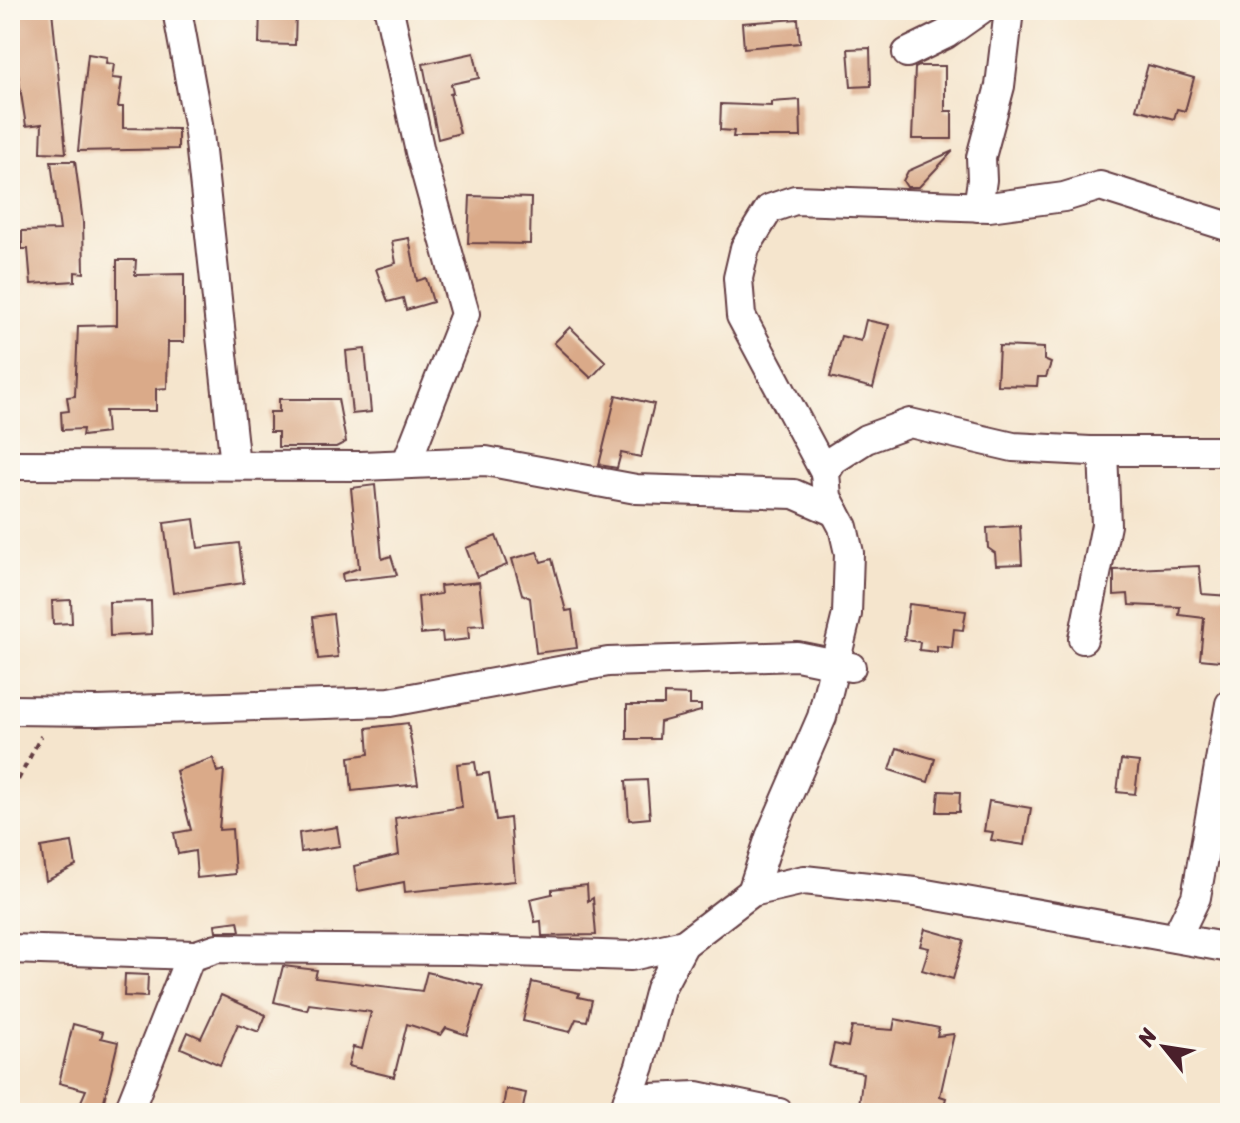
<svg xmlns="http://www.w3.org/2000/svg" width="1240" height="1123" viewBox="0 0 1240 1123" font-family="Sriracha,sans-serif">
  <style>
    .building { fill: #daaa89 }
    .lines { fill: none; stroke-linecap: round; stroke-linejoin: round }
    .minor-casing { stroke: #643d43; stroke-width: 32 }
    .path { stroke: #643d43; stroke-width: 4; stroke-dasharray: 6 6; stroke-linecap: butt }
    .minor { stroke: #fff; stroke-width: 28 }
  </style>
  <rect width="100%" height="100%" fill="#fbf7ec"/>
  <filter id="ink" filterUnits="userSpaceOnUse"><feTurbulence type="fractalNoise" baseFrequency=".0125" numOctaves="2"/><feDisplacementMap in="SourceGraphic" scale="16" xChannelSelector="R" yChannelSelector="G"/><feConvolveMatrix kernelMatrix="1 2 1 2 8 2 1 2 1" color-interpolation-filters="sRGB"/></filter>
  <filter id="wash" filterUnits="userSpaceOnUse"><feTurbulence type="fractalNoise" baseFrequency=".006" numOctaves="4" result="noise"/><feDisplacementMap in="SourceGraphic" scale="32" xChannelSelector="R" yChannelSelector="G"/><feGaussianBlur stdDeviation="1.8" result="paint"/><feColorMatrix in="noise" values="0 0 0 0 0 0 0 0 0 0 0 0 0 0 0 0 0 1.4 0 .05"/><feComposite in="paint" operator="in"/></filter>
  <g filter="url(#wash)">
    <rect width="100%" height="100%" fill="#f5e5cd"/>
    <g id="blocks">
      <g class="building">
        <polygon points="17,10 52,10 66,153 41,152 42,124 26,126 14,48 10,49 10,13"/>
        <polygon points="260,10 296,10 295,45 259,44"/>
        <polygon points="798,19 800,43 744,48 742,23"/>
        <polygon points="870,48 871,86 851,87 848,49"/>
        <polygon points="474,53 479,78 451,84 453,93 450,94 460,133 438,139 423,64"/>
        <polygon points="88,54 107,57 106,63 114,64 112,78 122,79 118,107 123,107 123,128 178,129 178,149 78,151"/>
        <polygon points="1148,65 1194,78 1185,111 1177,109 1174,119 1136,109"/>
        <polygon points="919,66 945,66 945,111 952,111 952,139 912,139 915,68"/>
        <polygon points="800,100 801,137 733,137 734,131 720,130 721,104 771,106 771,102"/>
        <polygon points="953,151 919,187 907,187 903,181 908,171"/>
        <polygon points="51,161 75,161 83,222 84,273 75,272 75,281 31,284 28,249 22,249 22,231 60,230"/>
        <polygon points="470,196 531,198 530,244 468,243"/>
        <polygon points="409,238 417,281 426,278 433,302 406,310 403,298 388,302 376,269 396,263 392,241"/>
        <polygon points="117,260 136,260 135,275 184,274 184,342 168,342 167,388 156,389 156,411 105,411 107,433 82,436 83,429 62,430 61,412 69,411 67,397 75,396 78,326 117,325"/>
        <polygon points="866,320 889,325 873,388 830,377 841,336 861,341"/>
        <polygon points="570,327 606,362 591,378 554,343"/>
        <polygon points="999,346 1044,348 1044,360 1051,363 1046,377 1038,377 1037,386 997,385"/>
        <polygon points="365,349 371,412 352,414 346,351"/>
        <polygon points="616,395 654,404 641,457 621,453 617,468 599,465"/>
        <polygon points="279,399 338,399 346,442 336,447 278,447 278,432 270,432 270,412 279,412"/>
        <polygon points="375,485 382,559 391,556 397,575 343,581 342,574 359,568 351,488"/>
        <polygon points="194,519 198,548 239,543 244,583 173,593 164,523"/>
        <polygon points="1020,526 1022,564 996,565 995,553 988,548 987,528"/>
        <polygon points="496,536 507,565 477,577 466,548"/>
        <polygon points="537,552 541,562 552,559 566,611 572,610 577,648 536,653 530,598 522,594 512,559"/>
        <polygon points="1199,566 1202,594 1230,596 1230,662 1200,659 1204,618 1179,615 1180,607 1129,605 1128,594 1114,595 1114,570"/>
        <polygon points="479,582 484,625 468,626 469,639 443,642 442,632 421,634 418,597 441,594 440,586"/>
        <polygon points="71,600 72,623 53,624 52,601"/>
        <polygon points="151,601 152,634 110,636 109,602"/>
        <polygon points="909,604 966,611 963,630 954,629 952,648 937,646 937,652 919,650 920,642 904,640"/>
        <polygon points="333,614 338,657 318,659 313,617"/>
        <polygon points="664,694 690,695 690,705 701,705 701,711 660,722 659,739 627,739 627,705 664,705"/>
        <polygon points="408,723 418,784 352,791 349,757 369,754 367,728"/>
        <polygon points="897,748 935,759 928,782 890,770"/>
        <polygon points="213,758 217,772 224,770 219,830 232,829 235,874 197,878 195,851 178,854 174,833 191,830 176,771"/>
        <polygon points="1121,760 1139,762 1135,794 1117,792"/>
        <polygon points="475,762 477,775 489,773 496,820 510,818 515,881 405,892 404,882 358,891 354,866 399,855 395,818 462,807 457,764"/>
        <polygon points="647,780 650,818 629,820 626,781"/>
        <polygon points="939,791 960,792 959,812 937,812"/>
        <polygon points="989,801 1031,808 1025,845 991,840 993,832 984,831"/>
        <polygon points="337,827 340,846 301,852 299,833"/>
        <polygon points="72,842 76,866 46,881 41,847"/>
        <polygon points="587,885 588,901 593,898 596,935 542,936 541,921 535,922 530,899 552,894 552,889"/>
        <polygon points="238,921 240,931 216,931 215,924"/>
        <polygon points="925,929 964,940 953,979 922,970 929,948 920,946"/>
        <polygon points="283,966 317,970 315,978 422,991 427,972 483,986 467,1035 446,1028 441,1035 407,1024 394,1077 348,1066 353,1047 362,1049 371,1012 309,1004 307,1010 274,1002"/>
        <polygon points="125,974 148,975 147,997 124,996"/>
        <polygon points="532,982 579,993 578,997 592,1000 587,1021 576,1019 570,1032 523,1021"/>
        <polygon points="221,995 266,1015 259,1032 238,1024 220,1065 181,1048 188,1032 201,1038"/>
        <polygon points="895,1019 939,1028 937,1036 954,1034 940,1096 946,1098 942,1113 858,1113 863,1073 829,1066 834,1044 848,1047 852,1027 893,1030"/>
        <polygon points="73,1024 103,1032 101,1038 118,1042 101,1113 76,1113 86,1090 59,1083"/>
        <polygon points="506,1089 526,1093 522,1113 502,1113"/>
      </g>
    </g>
  </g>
  <g filter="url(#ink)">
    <use href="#blocks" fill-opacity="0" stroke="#643d43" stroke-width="2"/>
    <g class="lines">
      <defs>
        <g id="minor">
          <polyline points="177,10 198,124 235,465"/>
          <polyline points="389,10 420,152 465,314 406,464"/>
          <polyline points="907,53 946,34 980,10"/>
          <polyline points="978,207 982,180 981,157 1000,86 1009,10"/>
          <polyline points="10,465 361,466 486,461 636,489 794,494 835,512"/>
          <polyline points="825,473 741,316 738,278 745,248 769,209 795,200 989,207 1064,197 1100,186 1230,227"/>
          <polyline points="1083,639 1106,525 1103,451"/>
          <polyline points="10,710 97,711 390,702 608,662 797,656 851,667"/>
          <polyline points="752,892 770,837 822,717 847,614 849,553 843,527 827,497 825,473 833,460 866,439 910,423 1013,447 1090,451 1230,451"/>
          <polyline points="1176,938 1196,897 1230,704"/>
          <polyline points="10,949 194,955"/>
          <polyline points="628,1099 697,1096 779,1113"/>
          <polyline points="128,1113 190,957 217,948 459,950 631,956 684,944"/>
          <polyline points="623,1113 640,1066 660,989 684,944 752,892 804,880 915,892 1230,948"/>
        </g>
      </defs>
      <use href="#minor" class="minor-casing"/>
      <polyline class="path" points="10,823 17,819 15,786 41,736"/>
      <use href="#minor" class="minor"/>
    </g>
  </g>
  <rect width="1240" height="1123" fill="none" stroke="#fbf7ec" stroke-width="40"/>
  <g transform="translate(1164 1047) rotate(300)" stroke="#fbf7ec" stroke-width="6" paint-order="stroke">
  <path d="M0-6L14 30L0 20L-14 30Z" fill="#4a1f2b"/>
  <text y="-12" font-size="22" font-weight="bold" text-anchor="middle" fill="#4a1f2b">N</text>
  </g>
</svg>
